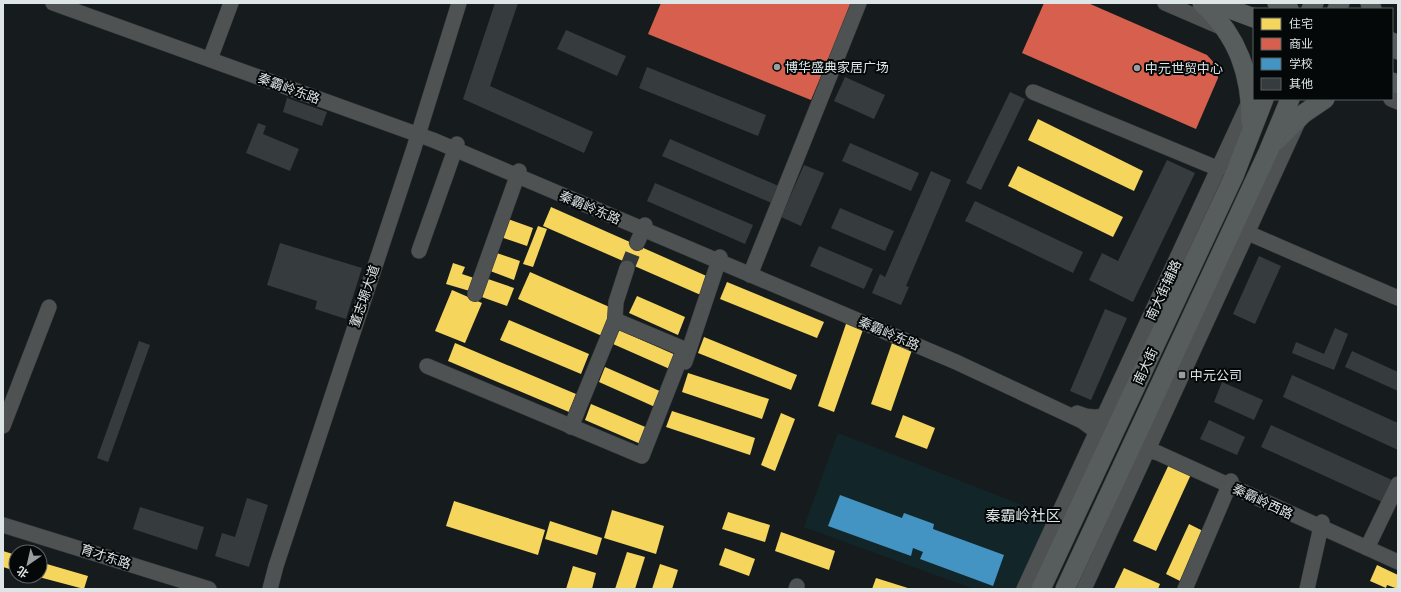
<svg xmlns="http://www.w3.org/2000/svg" width="1401" height="592" viewBox="0 0 1401 592" font-family="Karla,'Noto Sans SC',sans-serif">
  <style>
    .built { fill: #122629 }
    .homes { fill: #f6d55c }
    .shops { fill: #d6604d }
    .schools { fill: #4393c3 }
    .building { fill: #363c3e }
    .lines { fill: none; stroke-linecap: round; stroke-linejoin: round }
    .minor-tunnel { stroke: #343a3c; stroke-width: 15; stroke-dasharray: 15 8; stroke-linecap: butt }
    .minor-casing { stroke: #333739; stroke-width: 16 }
    .major-casing { stroke: #333739; stroke-width: 20 }
    .minor { stroke: #4f5252; stroke-width: 15 }
    .major { stroke: #575c5c; stroke-width: 19 }
    .poi-dot { fill: #979fa1; stroke: #040809; stroke-width: 1.5 }
    .labels { text-anchor: middle; stroke-width: 4; stroke-linejoin: round; paint-order: stroke }
    .poi-label { font-size: 13px; fill: #dde5e7; stroke: #040809; text-anchor: start }
    .street-label { font-size: 13px; fill: #dde5e7; stroke: #040809 }
    .quarter-label { font-size: 15px; fill: #dde5e7; stroke: #040809 }
  </style>
  <rect width="100%" height="100%" fill="#161c1e"/>
  <polygon class="built" points="838,433 1050,516 1018,589 974,589 804,527"/>
  <g class="homes">
    <polygon points="1038,119 1143,171 1134,191 1028,140"/>
    <polygon points="1018,166 1123,217 1113,237 1008,186"/>
    <polygon points="551,207 711,278 703,296 543,226"/>
    <polygon points="505,218 533,228 527,246 498,236"/>
    <polygon points="538,226 547,229 533,267 523,264"/>
    <polygon points="491,251 520,261 514,280 485,269"/>
    <polygon points="453,263 465,267 462,274 477,279 473,292 446,284"/>
    <polygon points="530,272 614,309 602,336 518,299"/>
    <polygon points="485,278 514,288 507,306 479,296"/>
    <polygon points="727,282 824,322 817,338 720,299"/>
    <polygon points="452,290 482,303 465,343 435,331"/>
    <polygon points="637,296 685,317 678,335 629,313"/>
    <polygon points="848,318 865,324 834,412 818,406"/>
    <polygon points="509,320 589,354 581,374 500,340"/>
    <polygon points="619,330 678,356 672,370 613,344"/>
    <polygon points="704,337 797,375 791,390 698,353"/>
    <polygon points="455,343 576,394 569,412 448,361"/>
    <polygon points="892,343 912,350 891,411 871,404"/>
    <polygon points="605,367 662,392 655,407 599,382"/>
    <polygon points="688,373 769,399 762,419 682,392"/>
    <polygon points="591,404 650,429 643,445 585,420"/>
    <polygon points="672,411 755,438 750,455 666,427"/>
    <polygon points="781,413 795,419 775,471 761,465"/>
    <polygon points="903,415 935,428 927,449 895,437"/>
    <polygon points="1171,460 1193,470 1156,551 1133,541"/>
    <polygon points="454,501 545,530 538,555 446,526"/>
    <polygon points="612,510 664,526 656,554 604,538"/>
    <polygon points="728,512 770,525 765,542 722,529"/>
    <polygon points="550,521 602,538 597,555 545,539"/>
    <polygon points="1189,524 1203,531 1180,581 1166,574"/>
    <polygon points="781,532 835,551 829,570 775,551"/>
    <polygon points="725,548 755,559 749,576 719,565"/>
    <polygon points="3,551 16,555 16,571 3,567"/>
    <polygon points="627,552 645,557 635,589 615,589"/>
    <polygon points="40,562 88,576 84,589 35,576 40,576"/>
    <polygon points="660,564 678,570 672,589 652,589"/>
    <polygon points="1377,565 1398,575 1398,589 1387,585 1386,588 1370,581"/>
    <polygon points="573,566 596,573 592,589 566,589"/>
    <polygon points="1124,568 1160,584 1158,589 1114,589"/>
    <polygon points="876,578 911,589 872,589"/>
  </g>
  <g class="shops">
    <polygon points="661,3 852,3 811,100 648,34"/>
    <polygon points="1044,3 1088,3 1207,55 1216,65 1218,78 1196,129 1022,53"/>
  </g>
  <polygon class="schools" points="840,495 902,518 904,513 934,524 933,529 1004,555 993,586 920,559 923,552 913,548 911,556 828,526"/>
  <g class="building">
    <polygon points="495,3 518,3 490,86 593,132 584,153 463,99"/>
    <polygon points="566,30 626,56 617,76 557,49"/>
    <polygon points="647,67 766,115 758,136 639,88"/>
    <polygon points="845,77 885,95 874,119 834,101"/>
    <polygon points="1010,92 1025,99 981,190 966,183"/>
    <polygon points="287,98 327,112 322,126 283,112"/>
    <polygon points="258,123 266,126 263,134 299,149 290,171 246,153"/>
    <polygon points="670,139 781,187 774,204 662,156"/>
    <polygon points="850,143 919,173 911,191 842,161"/>
    <polygon points="1167,160 1195,173 1133,302 1089,280 1102,253 1118,261"/>
    <polygon points="804,165 824,173 801,226 781,217"/>
    <polygon points="931,171 951,180 906,286 909,287 901,305 872,293 880,274 885,277"/>
    <polygon points="655,183 753,225 745,244 647,201"/>
    <polygon points="975,201 1083,252 1073,273 965,221"/>
    <polygon points="840,208 894,231 885,251 831,228"/>
    <polygon points="280,243 362,268 346,319 315,309 317,301 267,285"/>
    <polygon points="819,246 873,269 864,289 810,266"/>
    <polygon points="1259,256 1281,266 1255,324 1233,314"/>
    <polygon points="1105,309 1127,318 1091,400 1070,391"/>
    <polygon points="1335,328 1348,334 1334,370 1292,353 1296,342 1324,354"/>
    <polygon points="139,341 150,345 108,462 97,458"/>
    <polygon points="1352,351 1398,372 1398,391 1345,367"/>
    <polygon points="1292,375 1398,423 1398,450 1283,397"/>
    <polygon points="1222,382 1263,400 1254,420 1214,402"/>
    <polygon points="1209,420 1245,437 1237,455 1200,439"/>
    <polygon points="1271,425 1392,480 1382,502 1261,447"/>
    <polygon points="247,498 268,505 249,567 215,556 222,533 235,537"/>
    <polygon points="140,507 204,527 197,550 133,529"/>
  </g>
  <g class="lines">
    <polyline class="minor-tunnel" points="627,268 637,243"/>
    <defs>
      <g id="minor">
        <polyline points="53,3 433,140 956,362 1082,421 1097,432 1106,449"/>
        <polyline points="1165,3 1223,28"/>
        <polyline points="210,59 231,3"/>
        <polyline points="1033,92 1219,169"/>
        <polyline points="1391,99 1398,102"/>
        <polyline points="1248,233 1398,298"/>
        <polyline points="637,243 645,225"/>
        <polyline points="419,251 457,144"/>
        <polyline points="750,275 859,3"/>
        <polyline points="475,294 519,171"/>
        <polyline points="685,362 720,257"/>
        <polyline points="427,366 642,456 684,349 615,320"/>
        <path d="M1077 413C1094 421 1109 416 1125 408"/>
        <polyline points="3,426 49,307"/>
        <polyline points="571,427 615,320 616,302 627,268"/>
        <polyline points="1139,450 1148,450 1158,453 1398,562"/>
        <polyline points="3,525 209,589"/>
        <polyline points="1367,548 1398,484"/>
        <polyline points="270,589 276,566 414,148 459,3"/>
        <polyline points="796,589 797,586"/>
        <polyline points="1024,589 1249,102"/>
        <polyline points="1084,589 1298,122"/>
        <polyline points="1185,589 1231,481"/>
        <polyline points="1307,589 1322,522"/>
      </g>
      <g id="major">
        <path d="M1202 3C1238 36 1251 74 1251 122"/>
        <polyline points="1214,3 1254,18"/>
        <polyline points="1277,3 1289,9"/>
        <polyline points="1370,3 1372,9"/>
        <polyline points="1311,9 1314,3"/>
        <polyline points="1337,9 1340,3"/>
        <polyline points="1392,42 1398,50"/>
        <polyline points="1392,82 1398,84"/>
        <polyline points="1277,140 1303,114 1325,99"/>
        <polyline points="1041,589 1234,176 1264,99"/>
        <polyline points="1065,589 1268,152 1290,99"/>
      </g>
    </defs>
    <use href="#minor" class="minor-casing"/>
    <use href="#major" class="major-casing"/>
    <use href="#minor" class="minor"/>
    <use href="#major" class="major"/>
  </g>
  <g class="poi-dot">
    <circle cx="777" cy="67" r="4"/>
    <circle cx="1137" cy="68" r="4"/>
    <rect x="1178" y="371" width="8" height="8" rx="2"/>
  </g>
  <g class="labels">
    <g class="poi-label">
      <text x="785" y="72">博华盛典家居广场</text>
      <text x="1145" y="73">中元世贸中心</text>
      <text x="1190" y="380">中元公司</text>
    </g>
    <g class="street-label">
      <text transform="translate(289 88) rotate(20)" y="5">秦霸岭东路</text>
      <text transform="translate(590 207) rotate(23)" y="5">秦霸岭东路</text>
      <text transform="translate(1163 290) rotate(-65)" y="5">南大街辅路</text>
      <text transform="translate(364 296) rotate(-71)" y="5">董志塬大道</text>
      <text transform="translate(889 333) rotate(23)" y="5">秦霸岭东路</text>
      <text transform="translate(1145 366) rotate(-65)" y="5">南大街</text>
      <text transform="translate(1263 501) rotate(25)" y="5">秦霸岭西路</text>
      <text transform="translate(106 556) rotate(18)" y="5">育才东路</text>
    </g>
    <g class="quarter-label">
      <text x="1023" y="521">秦霸岭社区</text>
    </g>
  </g>
  <rect width="1401" height="592" fill="none" stroke="#dde5e7" stroke-width="8"/>
  <rect x="1253" y="8" width="140" height="92" fill="#040809" stroke="#5b6062"/>
  <rect x="1261" y="18" width="20" height="12" fill="#f6d55c" stroke="#5b6062"/>
  <text x="1289" y="28" font-size="12" fill="#dde5e7">住宅</text>
  <rect x="1261" y="38" width="20" height="12" fill="#d6604d" stroke="#5b6062"/>
  <text x="1289" y="48" font-size="12" fill="#dde5e7">商业</text>
  <rect x="1261" y="58" width="20" height="12" fill="#4393c3" stroke="#5b6062"/>
  <text x="1289" y="68" font-size="12" fill="#dde5e7">学校</text>
  <rect x="1261" y="78" width="20" height="12" fill="#363c3e" stroke="#5b6062"/>
  <text x="1289" y="88" font-size="12" fill="#dde5e7">其他</text>
  <g transform="translate(28 564) rotate(214)"><circle r="19" fill="#040809" stroke="#5b6062"/>
  <path d="M0-3L7 15L0 10L-7 15Z" fill="#979fa1"/>
  <text y="-6" font-size="11" font-weight="bold" text-anchor="middle" fill="#dde5e7">北</text>
  </g>
</svg>
